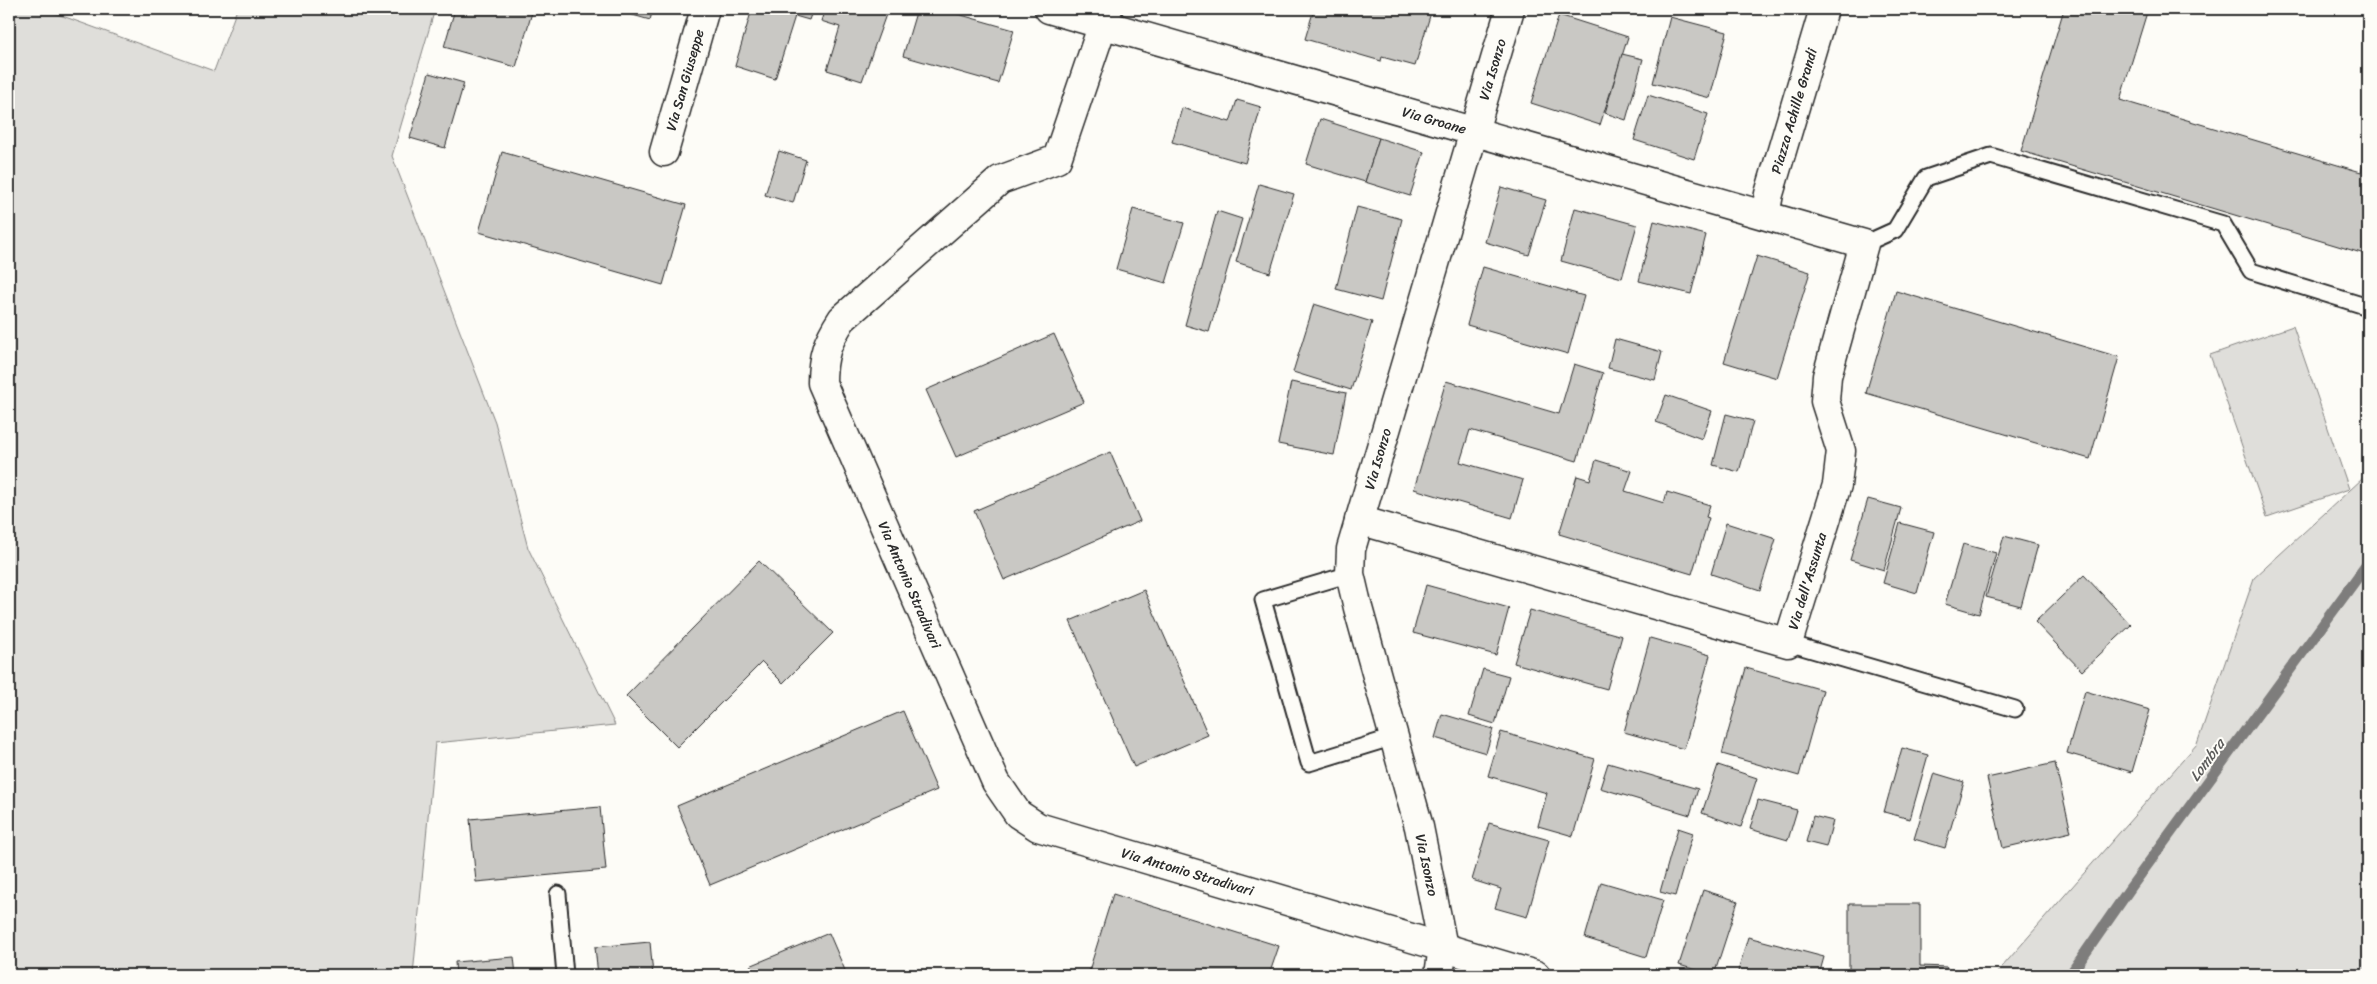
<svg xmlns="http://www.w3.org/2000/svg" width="2377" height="984" viewBox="0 0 2377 984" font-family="Sriracha,sans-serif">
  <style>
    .green { fill: #dfdeda; stroke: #858482 }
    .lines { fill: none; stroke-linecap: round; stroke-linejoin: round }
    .stream { stroke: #7e7d7b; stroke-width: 11 }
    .building { fill: #c9c8c4; stroke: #2b2b2b }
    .service-casing { stroke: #2b2b2b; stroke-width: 19 }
    .minor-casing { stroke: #2b2b2b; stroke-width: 31 }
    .service { stroke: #fdfcf7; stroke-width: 15 }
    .minor { stroke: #fdfcf7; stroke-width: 28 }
    .labels { text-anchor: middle; stroke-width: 4; stroke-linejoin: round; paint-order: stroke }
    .street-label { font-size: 14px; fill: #2b2b2b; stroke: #fdfcf7 }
    .water-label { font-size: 15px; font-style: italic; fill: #5b5b5a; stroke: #fdfcf7 }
  </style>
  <rect width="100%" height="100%" fill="#fdfcf7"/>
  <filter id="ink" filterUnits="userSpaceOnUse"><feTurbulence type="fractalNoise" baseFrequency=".02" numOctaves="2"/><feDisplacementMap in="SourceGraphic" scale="10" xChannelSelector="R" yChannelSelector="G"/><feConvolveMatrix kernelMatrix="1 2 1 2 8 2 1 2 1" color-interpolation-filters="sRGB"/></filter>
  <g filter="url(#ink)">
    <g class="green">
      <polygon points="9,9 46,10 214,71 237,9 435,9 392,156 495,422 528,548 615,725 435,743 413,975 9,975"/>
      <polygon points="2293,326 2349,489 2267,517 2210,355"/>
      <polygon points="2368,469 2368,975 1995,975 2197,744 2254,578 2362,479"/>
    </g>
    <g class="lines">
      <polyline class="stream" points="2070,975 2131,887 2368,563"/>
    </g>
    <g class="building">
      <polygon points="455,9 533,9 516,67 444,47"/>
      <polygon points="612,9 653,9 650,20"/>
      <polygon points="752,9 813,9 809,20 795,16 775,79 735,66"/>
      <polygon points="825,9 888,9 862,81 827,70 840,27 821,21"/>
      <polygon points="917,9 940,9 1014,30 998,83 903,56"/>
      <polygon points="1314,9 1432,9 1415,66 1382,57 1381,61 1305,39"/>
      <polygon points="2064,9 2148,9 2120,100 2361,172 2368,147 2368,255 2021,151"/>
      <polygon points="1559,15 1628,37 1600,125 1531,103"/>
      <polygon points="1670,17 1727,32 1710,98 1653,83"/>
      <polygon points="1622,54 1643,59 1626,120 1605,113"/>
      <polygon points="429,73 464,83 445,148 410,138"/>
      <polygon points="1648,95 1708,114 1694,159 1634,140"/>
      <polygon points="1237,100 1261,107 1245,163 1172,142 1182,108 1230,122"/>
      <polygon points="1320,119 1379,138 1365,182 1306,164"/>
      <polygon points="1379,138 1424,152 1410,196 1365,182"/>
      <polygon points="779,151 806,160 793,203 765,195"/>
      <polygon points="502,152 686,205 663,285 479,232"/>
      <polygon points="1259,184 1294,194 1270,273 1236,262"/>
      <polygon points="1501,187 1546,200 1529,255 1485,242"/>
      <polygon points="1357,207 1402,219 1381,301 1336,289"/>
      <polygon points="1575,208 1637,225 1622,278 1561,261"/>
      <polygon points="1133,209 1184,223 1166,283 1116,269"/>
      <polygon points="1217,211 1242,219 1209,332 1185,325"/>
      <polygon points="1654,221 1706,235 1691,294 1639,281"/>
      <polygon points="1757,256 1810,272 1777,378 1724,362"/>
      <polygon points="1483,267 1584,296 1568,354 1467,325"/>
      <polygon points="1896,291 2119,357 2090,459 1866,393"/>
      <polygon points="1314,304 1372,322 1351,390 1293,372"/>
      <polygon points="1054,334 1084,402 956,457 926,390"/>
      <polygon points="1615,339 1662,352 1655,380 1608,368"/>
      <polygon points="1574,364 1603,373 1577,461 1470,430 1460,462 1523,480 1512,518 1414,489 1446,381 1559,414"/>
      <polygon points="1291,382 1346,393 1334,455 1278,444"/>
      <polygon points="1666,395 1712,411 1702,439 1656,422"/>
      <polygon points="1726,414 1753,421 1739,472 1713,465"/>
      <polygon points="1110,452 1140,521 1004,580 974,511"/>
      <polygon points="1596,460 1632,471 1625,491 1664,503 1667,492 1710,505 1706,517 1709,518 1692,574 1559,534 1577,476 1590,480"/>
      <polygon points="1868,499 1901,508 1884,570 1850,560"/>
      <polygon points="1726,523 1776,539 1760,590 1711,574"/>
      <polygon points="1900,523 1934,532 1917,593 1883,583"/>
      <polygon points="2004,536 2038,545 2021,606 1986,597"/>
      <polygon points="1963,544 1996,553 1979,614 1945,604"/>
      <polygon points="759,561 833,633 783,683 762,662 677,747 626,696"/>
      <polygon points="2084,575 2131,625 2082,671 2035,622"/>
      <polygon points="1426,585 1509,608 1496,655 1413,633"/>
      <polygon points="1144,590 1208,735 1134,767 1070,621"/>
      <polygon points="1530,610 1622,636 1607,689 1514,663"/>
      <polygon points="1650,638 1710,655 1684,749 1624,732"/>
      <polygon points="1746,668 1823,690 1799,776 1722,754"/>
      <polygon points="1483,669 1509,676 1495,724 1469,716"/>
      <polygon points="2085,691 2150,710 2132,772 2067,753"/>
      <polygon points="903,711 937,790 710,885 677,806"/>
      <polygon points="1442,714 1493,729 1486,753 1435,738"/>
      <polygon points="1501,732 1595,759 1573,836 1538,826 1547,793 1488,776"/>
      <polygon points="1902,748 1928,755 1910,819 1884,812"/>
      <polygon points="1608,763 1698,789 1690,815 1600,788"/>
      <polygon points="2055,763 2071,832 2003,848 1987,778"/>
      <polygon points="1718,765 1757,778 1741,827 1702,813"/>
      <polygon points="1934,773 1964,782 1945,848 1914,839"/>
      <polygon points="1758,800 1797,810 1788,840 1750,829"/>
      <polygon points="600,807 606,870 476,882 470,819"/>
      <polygon points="1813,816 1833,821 1826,847 1806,842"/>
      <polygon points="1489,823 1549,840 1527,917 1495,908 1501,889 1472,880"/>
      <polygon points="1678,828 1693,833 1675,896 1660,892"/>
      <polygon points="1601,882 1663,900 1646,957 1585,938"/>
      <polygon points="1703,890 1738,901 1714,975 1679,965"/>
      <polygon points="1113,894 1279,946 1269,975 1088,974"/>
      <polygon points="1849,904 1920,904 1920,966 1947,967 1947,975 1849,975"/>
      <polygon points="829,933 847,975 753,975 750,966"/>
      <polygon points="1748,937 1824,957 1819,975 1737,975"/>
      <polygon points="650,942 653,975 598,975 595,947"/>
      <polygon points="514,957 516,975 456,975 455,962"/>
    </g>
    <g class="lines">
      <defs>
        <g id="service">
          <polyline points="1864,244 1895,230 1926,178 1991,156 2223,224 2251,271 2368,307"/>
          <polyline points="1350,574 1263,600 1309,763 1394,737"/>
          <polyline points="1788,643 2015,709"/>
          <polyline points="558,894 565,975"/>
        </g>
        <g id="minor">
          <path id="s1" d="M1049 9 1864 244 1827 376 1825 401 1841 451 1837 485 1788 643 1359 520"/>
          <path id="s2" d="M1108 9 1057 159 1000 180 842 319C827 342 822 356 822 383L996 782 1018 814 1038 827 1536 975"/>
          <path id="s3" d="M664 152 705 9"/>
          <path id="s4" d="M1765 215 1769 194 1824 9"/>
          <path id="s5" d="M1439 975 1443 947 1419 827 1358 608 1350 574 1351 549 1510 9"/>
        </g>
      </defs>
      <use href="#service" class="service-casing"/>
      <use href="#minor" class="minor-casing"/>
      <use href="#service" class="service"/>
      <use href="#minor" class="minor"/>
    </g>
  </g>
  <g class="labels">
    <g class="street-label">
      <text dy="5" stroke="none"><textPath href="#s5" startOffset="938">Via Isonzo</textPath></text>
      <text dy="5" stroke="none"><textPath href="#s3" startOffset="75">Via San Giuseppe</textPath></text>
      <text dy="5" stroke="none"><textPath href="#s4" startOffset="108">Piazza Achille Grandi</textPath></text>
      <text dy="5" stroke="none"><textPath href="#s1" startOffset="401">Via Groane</textPath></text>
      <text dy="5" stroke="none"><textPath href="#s5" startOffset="532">Via Isonzo</textPath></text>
      <text transform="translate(1807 581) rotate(-73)" y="5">Via dell'Assunta</text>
      <text dy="5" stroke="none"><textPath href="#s2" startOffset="718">Via Antonio Stradivari</textPath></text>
      <text transform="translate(1427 865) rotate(78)" y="5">Via Isonzo</text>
      <text dy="5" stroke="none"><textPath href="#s2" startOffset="1152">Via Antonio Stradivari</textPath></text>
    </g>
    <g class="water-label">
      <text transform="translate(2207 760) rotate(-54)" y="5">Lombra</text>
    </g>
  </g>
  <rect width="2377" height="984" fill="none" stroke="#fdfcf7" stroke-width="30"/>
  <rect x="15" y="15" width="2347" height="954" fill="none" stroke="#2b2b2b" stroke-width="2" filter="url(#ink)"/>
</svg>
